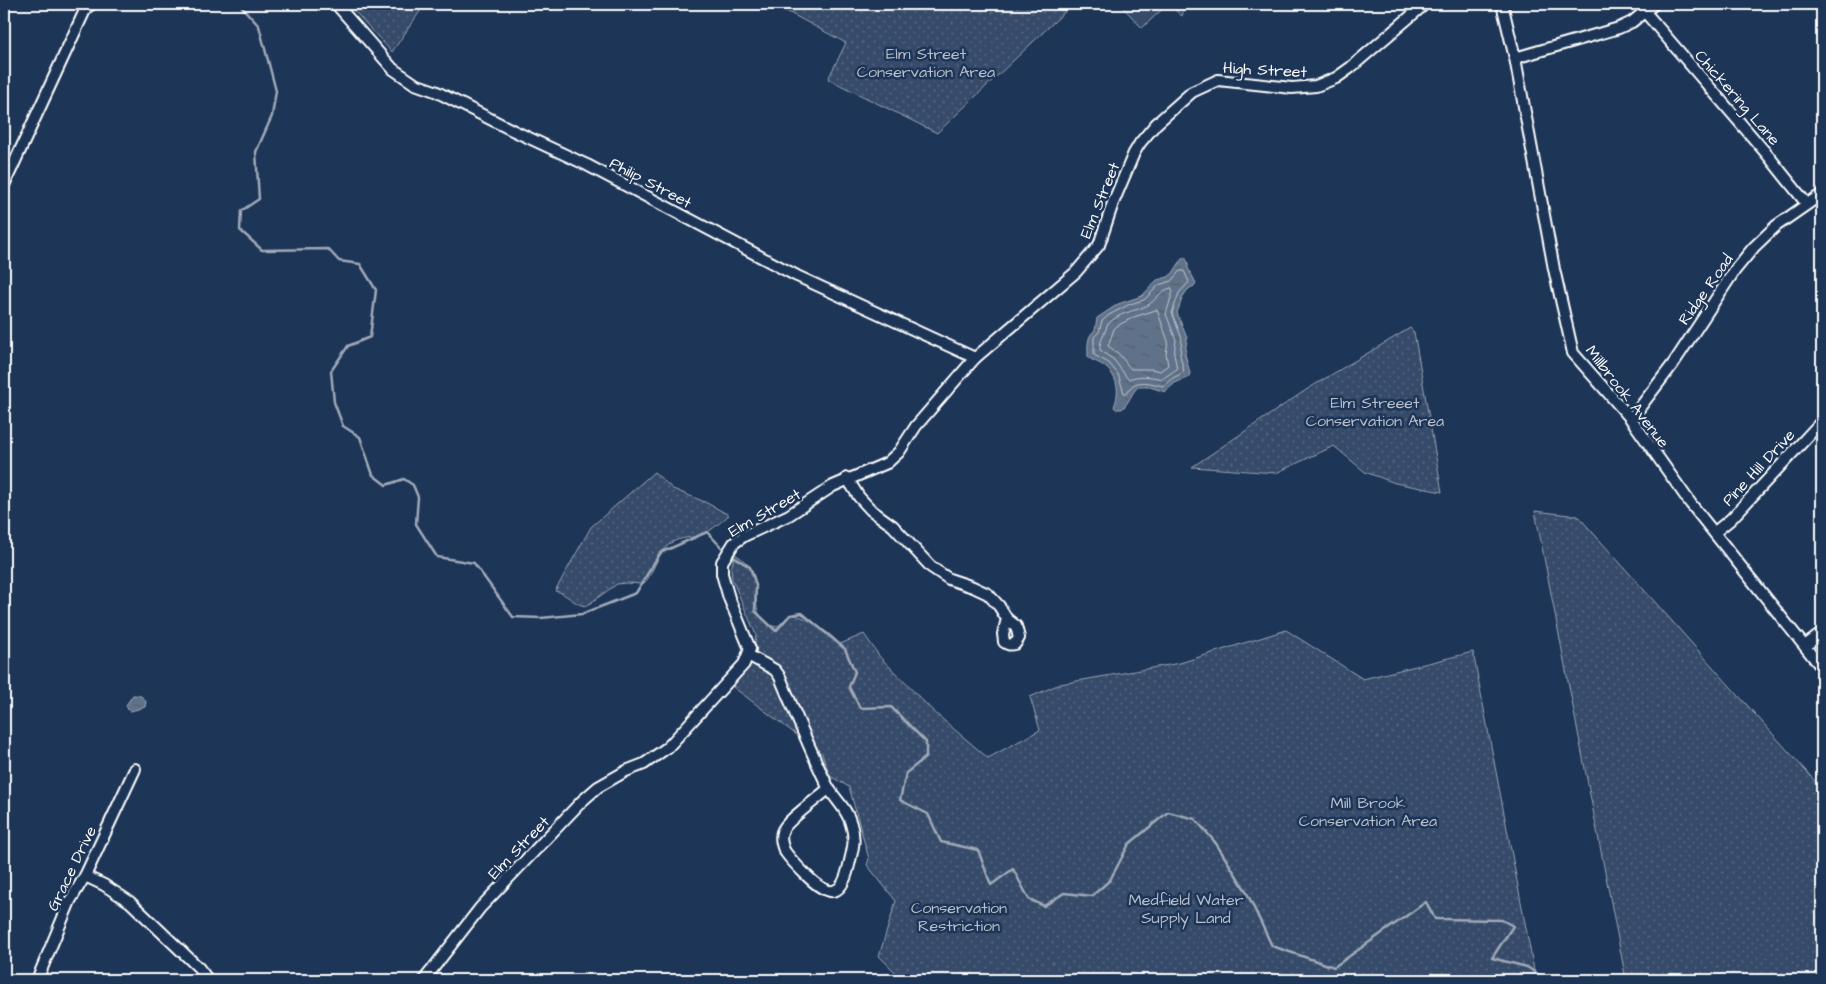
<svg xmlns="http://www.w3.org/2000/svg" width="1826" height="984" viewBox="0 0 1826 984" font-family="'Architects Daughter',sans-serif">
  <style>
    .green { fill: #364b69; stroke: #9aa5b4 }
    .park { fill: url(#park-dots); stroke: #9aa5b4 }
    .water { fill: url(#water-ripples); stroke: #a0aab8 }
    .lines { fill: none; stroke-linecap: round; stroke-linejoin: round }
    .shore { stroke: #c0c7d0; stroke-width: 1 }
    .stream { stroke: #a0aab8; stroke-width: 2.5 }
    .minor-casing { stroke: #fff; stroke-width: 14 }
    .minor { stroke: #1d3557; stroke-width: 10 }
    .labels { text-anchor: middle; stroke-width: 5; stroke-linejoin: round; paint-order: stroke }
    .park-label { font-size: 16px; fill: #b9c0ca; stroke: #1d3557 }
    .street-label { font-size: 16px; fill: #fff; stroke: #1d3557 }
  </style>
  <defs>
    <pattern id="park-dots" width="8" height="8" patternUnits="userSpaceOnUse" patternTransform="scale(1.25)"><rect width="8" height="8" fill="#364b69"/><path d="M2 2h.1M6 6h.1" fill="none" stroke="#546680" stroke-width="1.8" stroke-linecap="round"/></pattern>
    <pattern id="water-ripples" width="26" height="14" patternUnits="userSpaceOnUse" patternTransform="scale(1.25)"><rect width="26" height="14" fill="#617289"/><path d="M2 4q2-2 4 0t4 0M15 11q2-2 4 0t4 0" fill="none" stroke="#555d67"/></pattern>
  </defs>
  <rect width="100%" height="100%" fill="#1d3557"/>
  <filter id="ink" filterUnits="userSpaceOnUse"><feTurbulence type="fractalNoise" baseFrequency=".02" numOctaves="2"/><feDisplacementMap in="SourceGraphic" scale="10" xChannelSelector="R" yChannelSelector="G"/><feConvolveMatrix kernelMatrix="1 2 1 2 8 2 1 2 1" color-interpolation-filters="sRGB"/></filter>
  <g filter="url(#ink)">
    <polygon class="green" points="1120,4 1186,4 1182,16 1168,4 1142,28"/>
    <g class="park">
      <polygon points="348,4 425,4 392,52"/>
      <polygon points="773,4 1073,4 937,133 828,79 846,43"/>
      <polygon points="1410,328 1414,332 1442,492 1395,483 1365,472 1334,446 1276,473 1192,467 1309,388"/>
      <path d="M654 472 673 489 705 502 729 515C723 520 711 531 704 534 695 538 679 537 671 543 655 555 654 575 643 584L626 583 617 584 586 606C574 605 567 593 555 591L591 527Z"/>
      <polygon points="1535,511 1578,516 1822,789 1822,980 1626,980"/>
      <path d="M735 554C771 576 745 605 765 621 782 636 780 615 794 615 806 616 832 635 840 644L864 634 880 657 934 712 988 758 1040 730 1030 697 1060 684 1180 663 1286 630 1363 679 1473 652 1536 980H903L879 956 896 901 867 865 869 859 849 787 830 776 822 754 733 687 753 660 756 635 732 579 731 569Z"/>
    </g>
    <g class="water">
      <path d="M1185 257 1188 263V268L1196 283 1194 286C1183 290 1181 303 1177 313L1187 338 1185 354 1190 373 1189 377 1175 383 1165 392 1150 387H1138C1131 393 1130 402 1122 409H1116L1114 407C1120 392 1118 377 1105 367 1100 362 1093 362 1088 357 1088 347 1086 337 1095 330L1097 318 1118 304 1142 296 1157 280 1168 277 1173 273 1182 259Z"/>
      <path d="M133 695C140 695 143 696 146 702L145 707 131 711 128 710 126 705Z"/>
    </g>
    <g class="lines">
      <g class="shore">
        <path d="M1180 271H1184L1189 282 1179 293 1172 313 1182 339 1180 355 1184 372 1173 378 1163 386C1150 383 1134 377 1127 393H1124L1118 374 1109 363 1094 355V337L1099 332 1102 321 1109 315 1130 304 1144 300 1159 285 1171 281Z"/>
        <path d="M1171 288 1173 291 1166 314 1176 340 1174 354 1177 369 1162 379C1149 376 1140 375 1128 379L1114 360 1100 350C1099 341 1105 335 1107 325 1121 311 1131 313 1146 306 1157 301 1158 291 1171 288Z"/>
        <polygon points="1157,310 1168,341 1166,354 1168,365 1160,371 1151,369 1131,369 1118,353 1108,346 1114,329 1117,326 1134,317"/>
      </g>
      <g class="stream">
        <polyline points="239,4 259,26 276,91 272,116 256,152 259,199 241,211 240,230 262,250 328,249 339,261 360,264 376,290 370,337 348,346 331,371 334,402 343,426 360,437 373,475 386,485 404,479 413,485 418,497 416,524 437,557 474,563 513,617 541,618 582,614 636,593 660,553 707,532 724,550"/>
        <polyline points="732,556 750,567 756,585 755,611 776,631 790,615 802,613 845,649 855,672 849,687 860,708 891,707 926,742 926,757 906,773 900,800 928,814 941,842 978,850 991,885 1013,869 1029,899 1044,906 1064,893 1092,896 1110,880 1129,844 1168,812 1195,819 1215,842 1246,891 1272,946 1334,967 1426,902 1435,919 1502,920 1513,926 1492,958 1527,967 1547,980"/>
        <polyline points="1595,980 1612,975 1624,980"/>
      </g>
      <defs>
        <g id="minor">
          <polyline points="336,4 393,69 415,84 435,91 512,130 587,165 797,276 975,358"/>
          <polyline points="1502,4 1515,58 1554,269 1573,353 1631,419 1691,504 1822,668"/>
          <polyline points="1645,12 1766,153 1806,203"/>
          <polyline points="1515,58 1619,28 1632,22 1654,4"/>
          <polyline points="4,185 86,8 92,4"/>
          <polyline points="1631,419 1673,364 1735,270 1754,247 1776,226 1822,194"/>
          <path d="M847 478 859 497 871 510 893 526 931 567 949 579 973 587 988 594 999 606 1007 619 1016 626 1019 638 1015 644C1010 645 1008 645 1004 642L1003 634 1007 619"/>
          <polyline points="1715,532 1731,519 1822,421"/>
          <polyline points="1805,646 1822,633"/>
          <path d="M748 655 775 670 780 677C795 713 810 750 827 785 834 799 847 808 851 824 856 840 853 848 849 865 841 901 827 896 804 873 798 867 791 860 786 853 782 848 780 838 782 832 785 821 819 798 829 788"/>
          <polyline points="85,876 104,885 130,902 198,967 208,980"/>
          <polyline points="37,980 70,901 85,876 135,769"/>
          <polyline points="424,980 480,908 582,801 598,787 626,771 644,764 668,747 744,664 750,649 729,598 722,574 722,562 734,543 744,536 789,515 833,486 887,463 899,452 916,426 975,358 1076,272 1099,245 1113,203 1134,153 1140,143 1156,124 1192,92 1218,80 1292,88 1316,86 1336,78 1350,68 1425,4"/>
        </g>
      </defs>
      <use href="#minor" class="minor-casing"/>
      <use href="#minor" class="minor"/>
    </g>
  </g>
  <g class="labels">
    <g class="park-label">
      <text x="926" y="59">Elm Street<tspan x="926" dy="18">Conservation Area</tspan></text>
      <text x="1375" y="408">Elm Streeet<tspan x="1375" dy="18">Conservation Area</tspan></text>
      <text x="1368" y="808">Mill Brook<tspan x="1368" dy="18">Conservation Area</tspan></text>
      <text x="1186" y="905">Medfield Water<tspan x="1186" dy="18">Supply Land</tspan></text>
      <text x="959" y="913">Conservation<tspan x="959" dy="18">Restriction</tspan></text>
    </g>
    <g class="street-label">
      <text transform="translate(1265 69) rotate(3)" y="6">High Street</text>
      <text transform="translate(1738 97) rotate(49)" y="6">Chickering Lane</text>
      <text transform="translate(651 182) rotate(28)" y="6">Philip Street</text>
      <text transform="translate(1099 200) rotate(-68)" y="6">Elm Street</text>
      <text transform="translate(1705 289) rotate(-55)" y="6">Ridge Road</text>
      <text transform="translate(1628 396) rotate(52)" y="6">Millbrook Avenue</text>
      <text transform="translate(1758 467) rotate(-47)" y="6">Pine Hill Drive</text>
      <text transform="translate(764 512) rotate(-30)" y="6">Elm Street</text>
      <text transform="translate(518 847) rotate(-46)" y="6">Elm Street</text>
      <text transform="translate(71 868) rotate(-64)" y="6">Grace Drive</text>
    </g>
  </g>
  <rect width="1826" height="984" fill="none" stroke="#1d3557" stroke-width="20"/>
  <rect x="10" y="10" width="1806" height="964" fill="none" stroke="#fff" stroke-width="2" filter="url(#ink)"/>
</svg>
